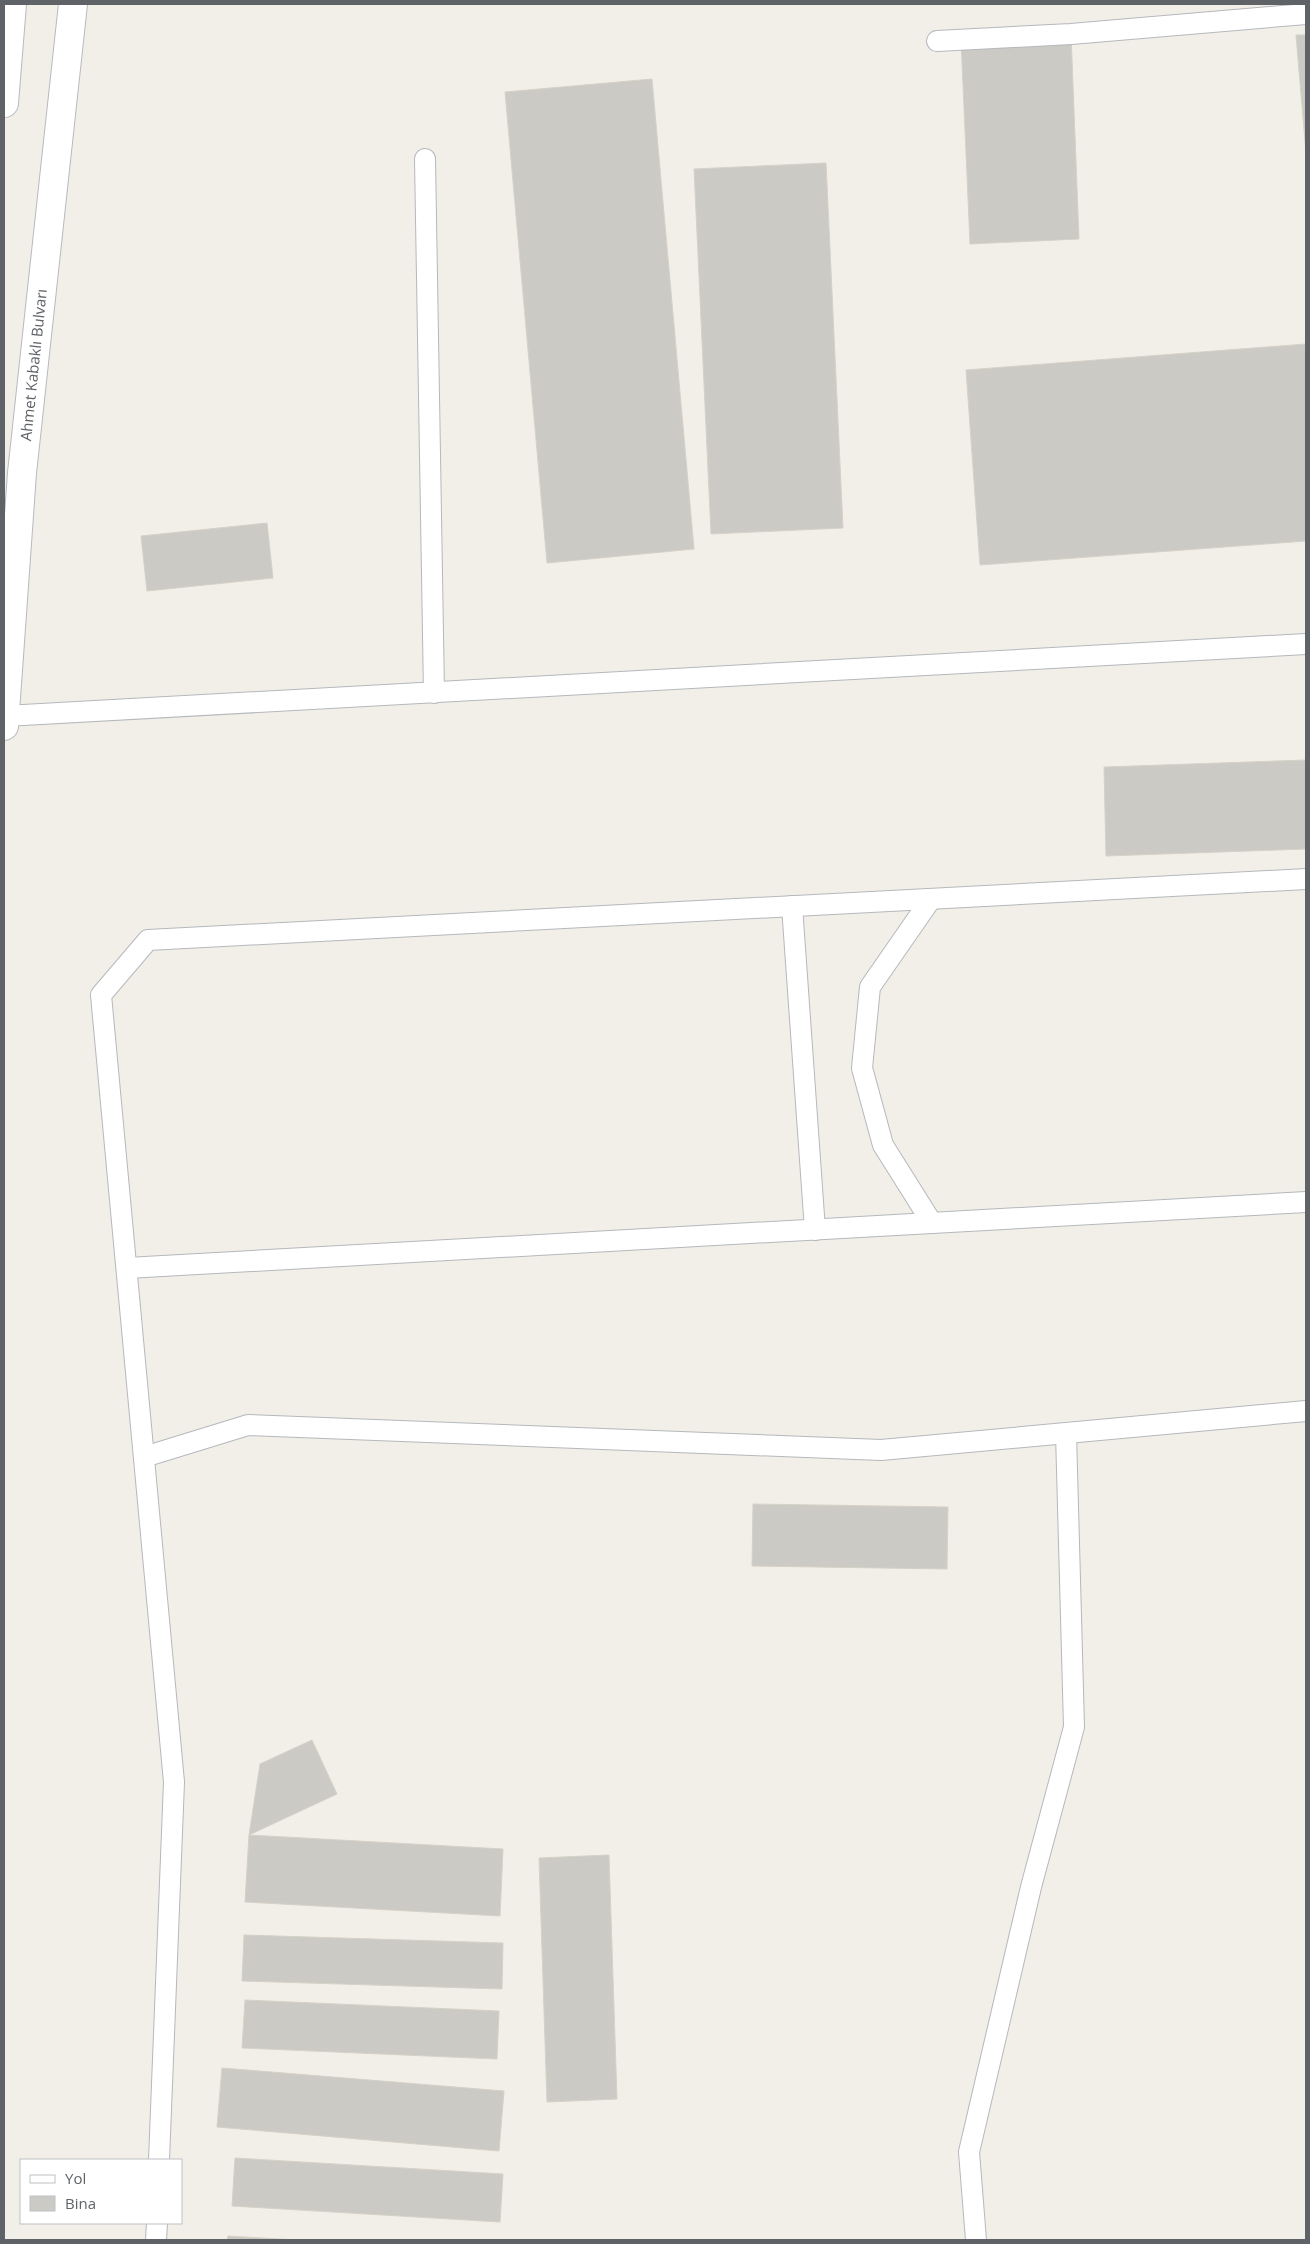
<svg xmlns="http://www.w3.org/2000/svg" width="1310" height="2244" viewBox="0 0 1310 2244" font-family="'Open Sans',sans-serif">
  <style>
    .building { fill: #cccac5; stroke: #d6d1c6 }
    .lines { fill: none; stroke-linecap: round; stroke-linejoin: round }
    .lane-casing { stroke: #b5b8bc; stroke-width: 22 }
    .secondary-casing { stroke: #b6babf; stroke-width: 30 }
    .lane { stroke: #fff; stroke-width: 20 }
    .secondary { stroke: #fff; stroke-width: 28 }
    .labels { text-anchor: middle; stroke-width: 4.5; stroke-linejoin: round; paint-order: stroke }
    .street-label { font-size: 15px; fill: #5f6368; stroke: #fff }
  </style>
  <rect width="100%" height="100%" fill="#f1efe8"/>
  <g class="building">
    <polygon points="1071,34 1079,239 970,244 961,39"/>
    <polygon points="1296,35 1306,35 1306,153"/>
    <polygon points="652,79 694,549 547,563 505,92"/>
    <polygon points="826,163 843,528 711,534 694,169"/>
    <polygon points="1306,344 1306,541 980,565 966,370"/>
    <polygon points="267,523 273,578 147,591 141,536"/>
    <polygon points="1306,760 1306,849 1106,856 1104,767"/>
    <polygon points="753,1504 948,1507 947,1569 752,1566"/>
    <polygon points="312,1740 337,1794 249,1835 260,1764"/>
    <polygon points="249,1835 503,1849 500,1916 245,1902"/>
    <polygon points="609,1855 617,2099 547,2102 539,1858"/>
    <polygon points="244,1935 503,1943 502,1989 242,1981"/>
    <polygon points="245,2000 499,2011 497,2059 242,2048"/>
    <polygon points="222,2068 504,2091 499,2151 217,2127"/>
    <polygon points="235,2158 503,2174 500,2222 232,2206"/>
    <polygon points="228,2236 296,2240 227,2240"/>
  </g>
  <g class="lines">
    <defs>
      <g id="lane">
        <polyline points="937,41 1071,34 1306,14"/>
        <polyline points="425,159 434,693"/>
        <polyline points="5,716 1306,644"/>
        <polyline points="931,899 870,987 862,1068 883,1145 932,1223"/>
        <polyline points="792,906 815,1230"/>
        <polyline points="127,1268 1306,1202"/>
        <polyline points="144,1457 248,1425 881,1450 1306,1411"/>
        <polyline points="159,2160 174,1782 101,995 148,940 1306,879"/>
        <polyline points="156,2240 157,2223"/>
        <polyline points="976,2240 969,2152 1031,1887 1074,1727 1066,1433"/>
      </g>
      <g id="secondary">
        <polyline points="4,103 12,4"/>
        <polyline points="4,726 22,473 73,4"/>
      </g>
    </defs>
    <use href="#lane" class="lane-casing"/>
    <use href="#secondary" class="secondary-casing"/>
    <use href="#lane" class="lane"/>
    <use href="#secondary" class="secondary"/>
  </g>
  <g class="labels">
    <g class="street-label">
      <text transform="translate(34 365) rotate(-84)" y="5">Ahmet Kabaklı Bulvarı</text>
    </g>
  </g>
  <rect width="1310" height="2244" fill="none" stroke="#5f6368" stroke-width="10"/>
  <rect x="20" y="2159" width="162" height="65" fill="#ffffff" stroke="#bfc1c3"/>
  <rect x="30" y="2175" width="25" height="8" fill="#ffffff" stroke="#bfc1c3"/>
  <text x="65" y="2184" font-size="15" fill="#5f6368">Yol</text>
  <rect x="30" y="2196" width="25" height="15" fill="#cccac5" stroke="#bfc1c3"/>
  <text x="65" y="2209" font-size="15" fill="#5f6368">Bina</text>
</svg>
